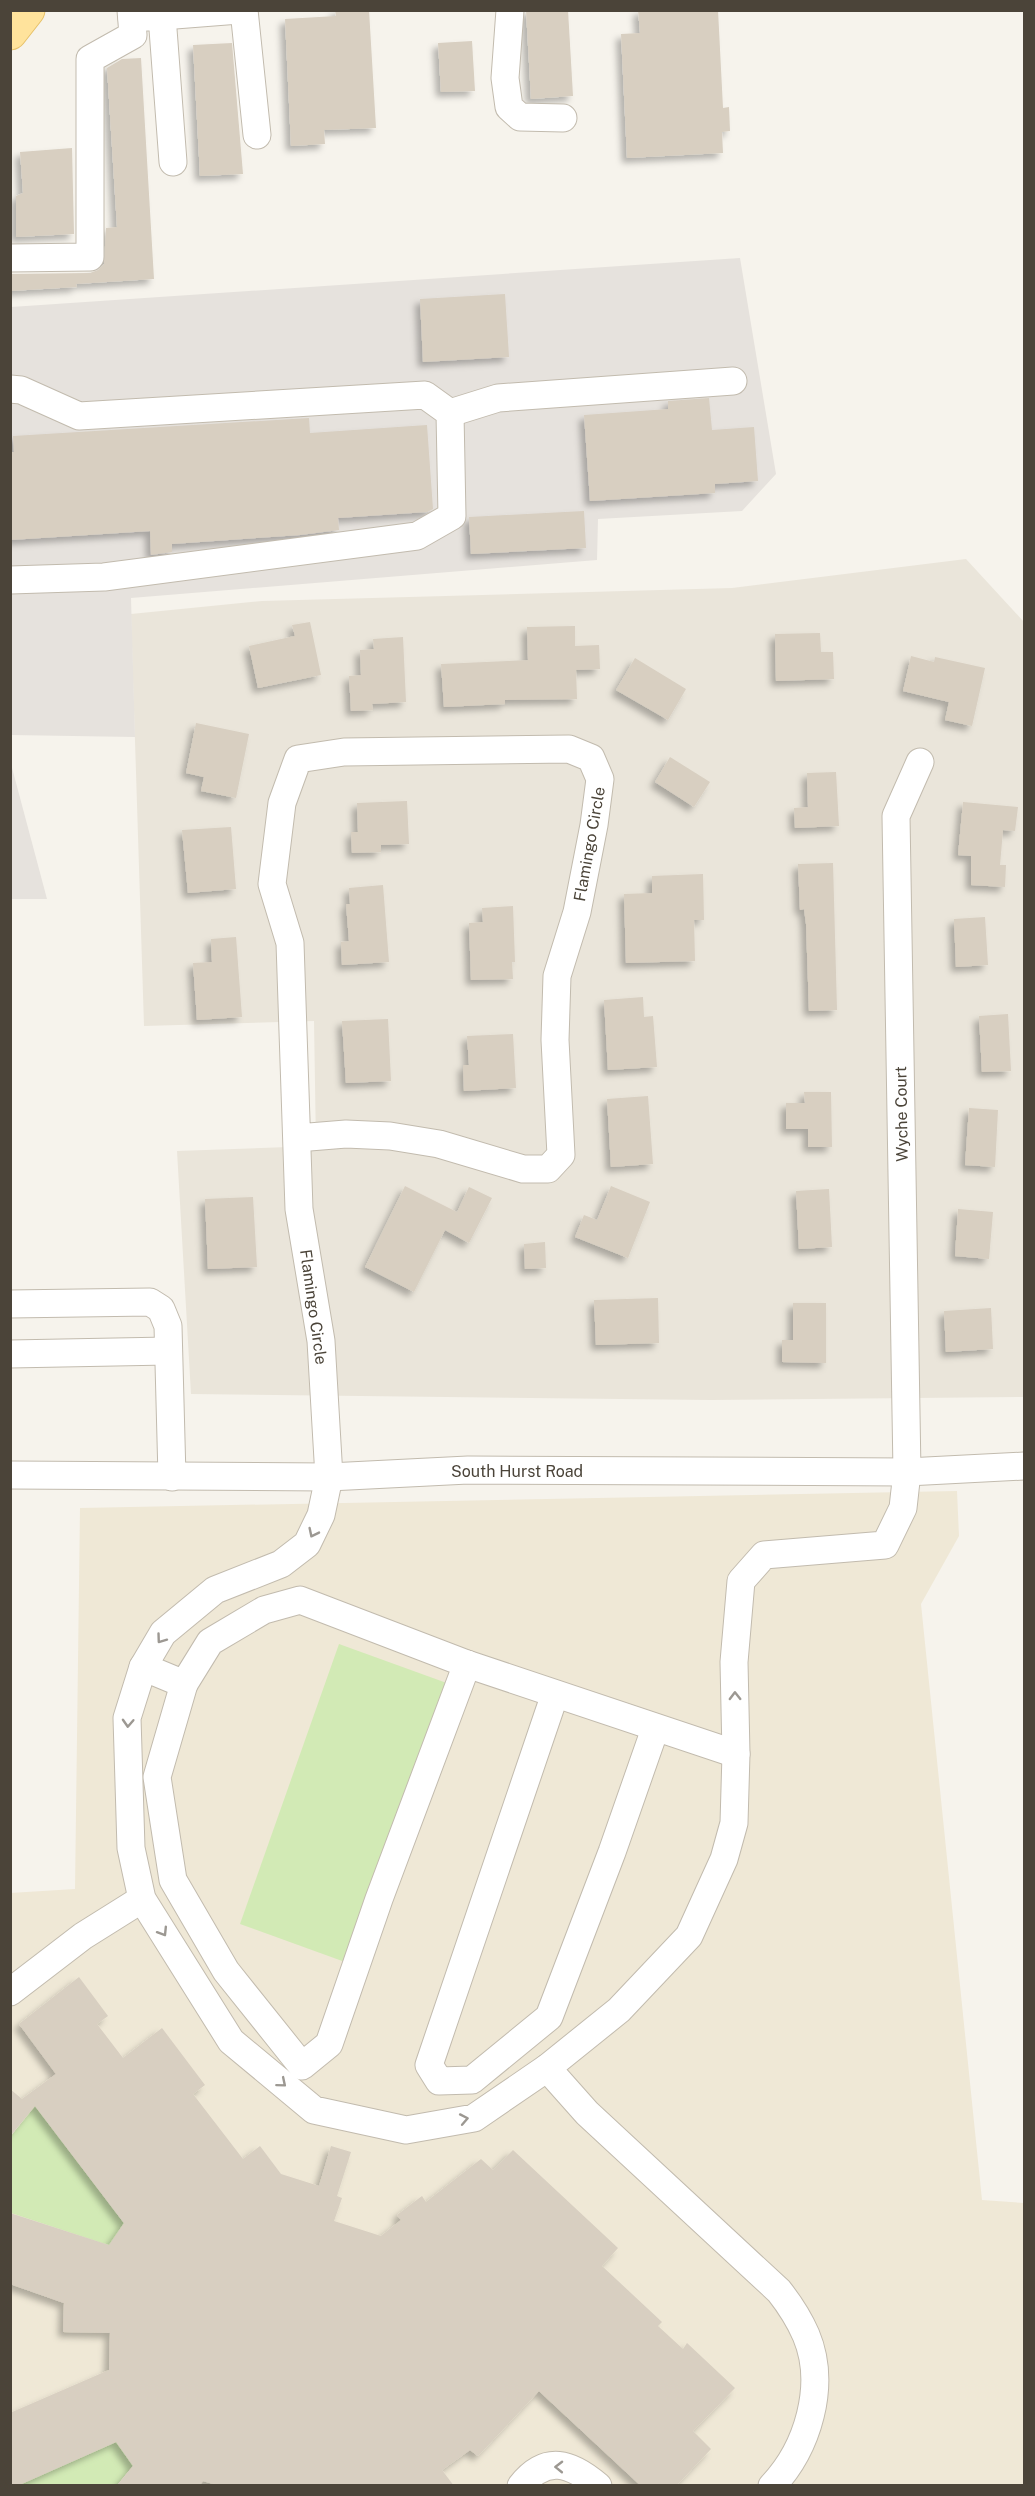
<svg xmlns="http://www.w3.org/2000/svg" width="1035" height="2496" viewBox="0 0 1035 2496" font-family="'Public Sans',sans-serif">
  <style>
    .residential { fill: #eae5da }
    .industrial { fill: #e6e2dd }
    .education { fill: #efe8d6 }
    .green { fill: #d2eab5 }
    .building { fill: #d8cfc1; filter: url(#shadow) }
    .lines { fill: none; stroke-linecap: round; stroke-linejoin: round }
    .minor-casing { stroke: #c2bbae; stroke-width: 29 }
    .major-casing { stroke: #e6c16a; stroke-width: 35 }
    .minor { stroke: #fff; stroke-width: 27 }
    .major { stroke: #ffe39c; stroke-width: 33 }
    .oneway { stroke: #9c9892 }
    .labels { text-anchor: middle; stroke-width: 4.5; stroke-linejoin: round; paint-order: stroke }
    .street-label { font-size: 16px; fill: #4b4439; stroke: #fff }
  </style>
  <defs>
    <filter id="shadow"><feDropShadow dx="-5" dy="5" stdDeviation="3" flood-color="#0004"/></filter>
  </defs>
  <rect width="100%" height="100%" fill="#f6f3ec"/>
  <polygon class="residential" points="966,559 1024,622 1024,1397 711,1400 191,1394 177,1151 316,1146 314,1021 144,1026 131,614 262,601 732,588"/>
  <g class="industrial">
    <polygon points="740,258 776,474 742,511 598,519 597,560 131,598 135,737 11,735 11,307"/>
    <polygon points="10,764 11,764 47,899 11,899"/>
  </g>
  <polygon class="education" points="957,1491 959,1536 921,1604 982,2200 1024,2203 1024,2485 11,2485 10,1893 75,1889 80,1508"/>
  <g class="green">
    <polygon points="339,1644 466,1690 367,1970 240,1924"/>
    <polygon points="35,2106 132,2234 123,2250 11,2213 11,2136"/>
    <polygon points="132,2435 144,2452 117,2485 17,2486"/>
  </g>
  <g class="building">
    <polygon points="335,10 369,10 376,128 324,130 325,144 291,146 285,19 336,16"/>
    <polygon points="526,10 568,10 573,96 531,99"/>
    <polygon points="638,10 718,10 723,108 729,107 730,131 722,132 723,153 627,158 621,34 640,33"/>
    <polygon points="472,41 475,91 441,92 438,43"/>
    <polygon points="232,43 243,174 200,176 193,45"/>
    <polygon points="141,58 154,279 76,284 77,287 10,291 10,274 90,273 98,270 104,264 106,228 117,227 107,68 122,59"/>
    <polygon points="72,148 74,234 16,237 16,196 23,193 20,152"/>
    <polygon points="505,294 509,357 423,362 420,299"/>
    <polygon points="709,398 712,430 754,427 758,481 715,484 715,493 590,501 584,415 668,409 668,401"/>
    <polygon points="309,418 310,433 427,425 433,509 427,512 338,518 339,530 300,535 172,544 172,552 151,555 150,531 10,540 10,452 14,452 13,436"/>
    <polygon points="584,511 586,548 471,554 469,517"/>
    <polygon points="310,622 321,675 258,688 249,646 295,636 292,625"/>
    <polygon points="575,626 575,646 599,645 600,669 576,670 577,699 505,700 505,704 444,707 441,664 528,660 527,627"/>
    <polygon points="820,633 821,652 833,652 834,679 776,681 775,634"/>
    <polygon points="403,637 406,702 372,704 373,710 351,711 349,676 361,675 360,650 374,649 373,639"/>
    <polygon points="911,656 934,662 935,657 985,668 972,726 945,720 949,702 903,691"/>
    <polygon points="635,658 686,689 668,720 616,690"/>
    <polygon points="196,723 249,734 236,798 201,791 204,777 186,773"/>
    <polygon points="670,757 710,782 694,807 655,782"/>
    <polygon points="836,772 839,826 795,828 794,808 808,807 807,773"/>
    <polygon points="407,801 409,844 381,845 381,852 352,853 351,832 358,832 357,803"/>
    <polygon points="963,802 1018,807 1015,831 1003,830 1000,865 1006,865 1005,887 971,885 971,856 958,855"/>
    <polygon points="231,827 236,889 188,893 182,830"/>
    <polygon points="833,863 837,1010 809,1011 806,924 804,909 800,910 798,864"/>
    <polygon points="703,874 704,920 694,920 695,961 626,963 624,894 652,893 652,876"/>
    <polygon points="383,885 389,962 342,965 341,942 349,941 346,904 350,904 349,888"/>
    <polygon points="513,906 515,962 512,962 513,979 471,980 469,923 483,922 482,908"/>
    <polygon points="985,917 988,965 956,967 954,919"/>
    <polygon points="236,937 242,1017 197,1020 193,963 212,962 211,939"/>
    <polygon points="643,997 644,1017 653,1016 657,1067 608,1070 604,1000"/>
    <polygon points="1008,1014 1011,1071 982,1072 979,1016"/>
    <polygon points="388,1019 391,1081 346,1083 342,1021"/>
    <polygon points="513,1034 516,1088 464,1091 463,1065 469,1065 467,1036"/>
    <polygon points="804,1092 831,1092 832,1147 808,1147 808,1129 786,1129 786,1103 805,1103"/>
    <polygon points="648,1096 653,1164 611,1167 607,1099"/>
    <polygon points="969,1108 998,1110 995,1167 965,1165"/>
    <polygon points="405,1186 457,1212 469,1187 492,1198 469,1243 445,1230 414,1292 365,1267"/>
    <polygon points="611,1186 650,1202 628,1258 575,1237 584,1215 597,1220"/>
    <polygon points="829,1189 832,1247 799,1249 796,1191"/>
    <polygon points="253,1197 257,1267 208,1269 205,1199"/>
    <polygon points="958,1209 993,1212 989,1259 955,1256"/>
    <polygon points="545,1242 546,1268 525,1269 524,1244"/>
    <polygon points="658,1298 659,1343 596,1345 594,1300"/>
    <polygon points="793,1303 826,1303 826,1363 782,1362 782,1340 793,1340"/>
    <polygon points="991,1308 993,1349 946,1352 944,1311"/>
    <polygon points="79,1977 108,2016 97,2024 123,2058 162,2028 205,2085 193,2094 243,2159 260,2146 281,2174 319,2186 331,2146 351,2152 337,2196 342,2198 334,2221 381,2236 401,2220 397,2215 422,2196 426,2202 481,2159 493,2170 513,2150 618,2248 602,2266 662,2322 658,2326 683,2349 687,2343 735,2388 693,2431 711,2449 676,2486 641,2486 539,2391 478,2456 470,2450 442,2470 454,2486 220,2486 203,2481 199,2486 117,2486 133,2466 116,2442 17,2486 10,2486 10,2413 109,2370 110,2333 63,2332 64,2303 10,2284 10,2213 109,2245 124,2223 35,2106 10,2136 10,2089 22,2099 56,2074 19,2024"/>
  </g>
  <g class="lines">
    <defs>
      <g id="minor">
        <polyline points="161,10 162,16 239,10"/>
        <polyline points="244,10 257,135"/>
        <polyline points="510,10 505,78 509,107 520,117 563,118"/>
        <polyline points="132,18 162,16 173,162"/>
        <polyline points="10,258 90,257 90,59 133,35 131,10"/>
        <polyline points="10,389 21,390 79,416 425,395 450,413 452,516 417,536 104,577 10,580"/>
        <polyline points="450,413 498,398 733,381"/>
        <polyline points="297,1138 346,1134 390,1136 439,1144 523,1169 548,1169 561,1155 555,1040 557,976 577,912 594,825 600,779 591,758 569,749 344,752 298,759 282,803 272,884 290,943 299,1209 321,1341 329,1477 321,1515 307,1544 281,1564 215,1590 163,1633 143,1667 127,1718 131,1848 142,1899 231,2041 314,2110 406,2130 474,2118 547,2068 619,2010 689,1936 724,1859 734,1823 736,1754 734,1662 741,1581 764,1555 885,1545 903,1508 907,1472 896,816 920,762"/>
        <polyline points="10,1304 150,1302 161,1309 168,1326 172,1477"/>
        <polyline points="10,1354 168,1351"/>
        <polyline points="10,1475 329,1477 468,1470 907,1472 1024,1466"/>
        <polyline points="143,1667 184,1684 210,1642 264,1610 300,1600 467,1664 736,1754"/>
        <polyline points="184,1684 157,1777 173,1880 226,1971 302,2066 329,2044 379,1899 467,1664"/>
        <polyline points="555,1694 429,2065 439,2081 472,2080 549,2017 612,1852 655,1729"/>
        <polyline points="10,1992 83,1936 142,1899"/>
        <path d="M547 2068 587 2113 779 2291C790 2305 799 2319 806 2335 827 2385 808 2448 772 2486"/>
        <path d="M521 2486C546 2454 571 2463 598 2486"/>
      </g>
      <polyline id="major" points="10,33 28,10"/>
    </defs>
    <use href="#minor" class="minor-casing"/>
    <use href="#major" class="major-casing"/>
    <use href="#minor" class="minor"/>
    <use href="#major" class="major"/>
  </g>
  <defs><path id="oneway-chevron" d="M-2-3.5L2.5 0L-2 3.5" fill="none" stroke-width="1.6" stroke-linecap="round" stroke-linejoin="round" transform="scale(1.5)"/></defs>
  <g class="oneway">
    <use href="#oneway-chevron" transform="translate(313 1533) rotate(116)"/>
    <use href="#oneway-chevron" transform="translate(161 1639) rotate(126)"/>
    <use href="#oneway-chevron" transform="translate(735 1696) rotate(-91)"/>
    <use href="#oneway-chevron" transform="translate(128 1723) rotate(93)"/>
    <use href="#oneway-chevron" transform="translate(163 1932) rotate(58)"/>
    <use href="#oneway-chevron" transform="translate(282 2083) rotate(40)"/>
    <use href="#oneway-chevron" transform="translate(464 2119) rotate(-11)"/>
    <use href="#oneway-chevron" transform="translate(559 2467) rotate(-179)"/>
  </g>
  <g class="labels">
    <g class="street-label">
      <text transform="translate(589 844) rotate(-80)" y="6">Flamingo Circle</text>
      <text transform="translate(901 1114) rotate(-91)" y="6">Wyche Court</text>
      <text transform="translate(314 1307) rotate(82)" y="6">Flamingo Circle</text>
      <text x="517" y="1477">South Hurst Road</text>
    </g>
  </g>
  <rect width="1035" height="2496" fill="none" stroke="#4b4439" stroke-width="24"/>
</svg>
